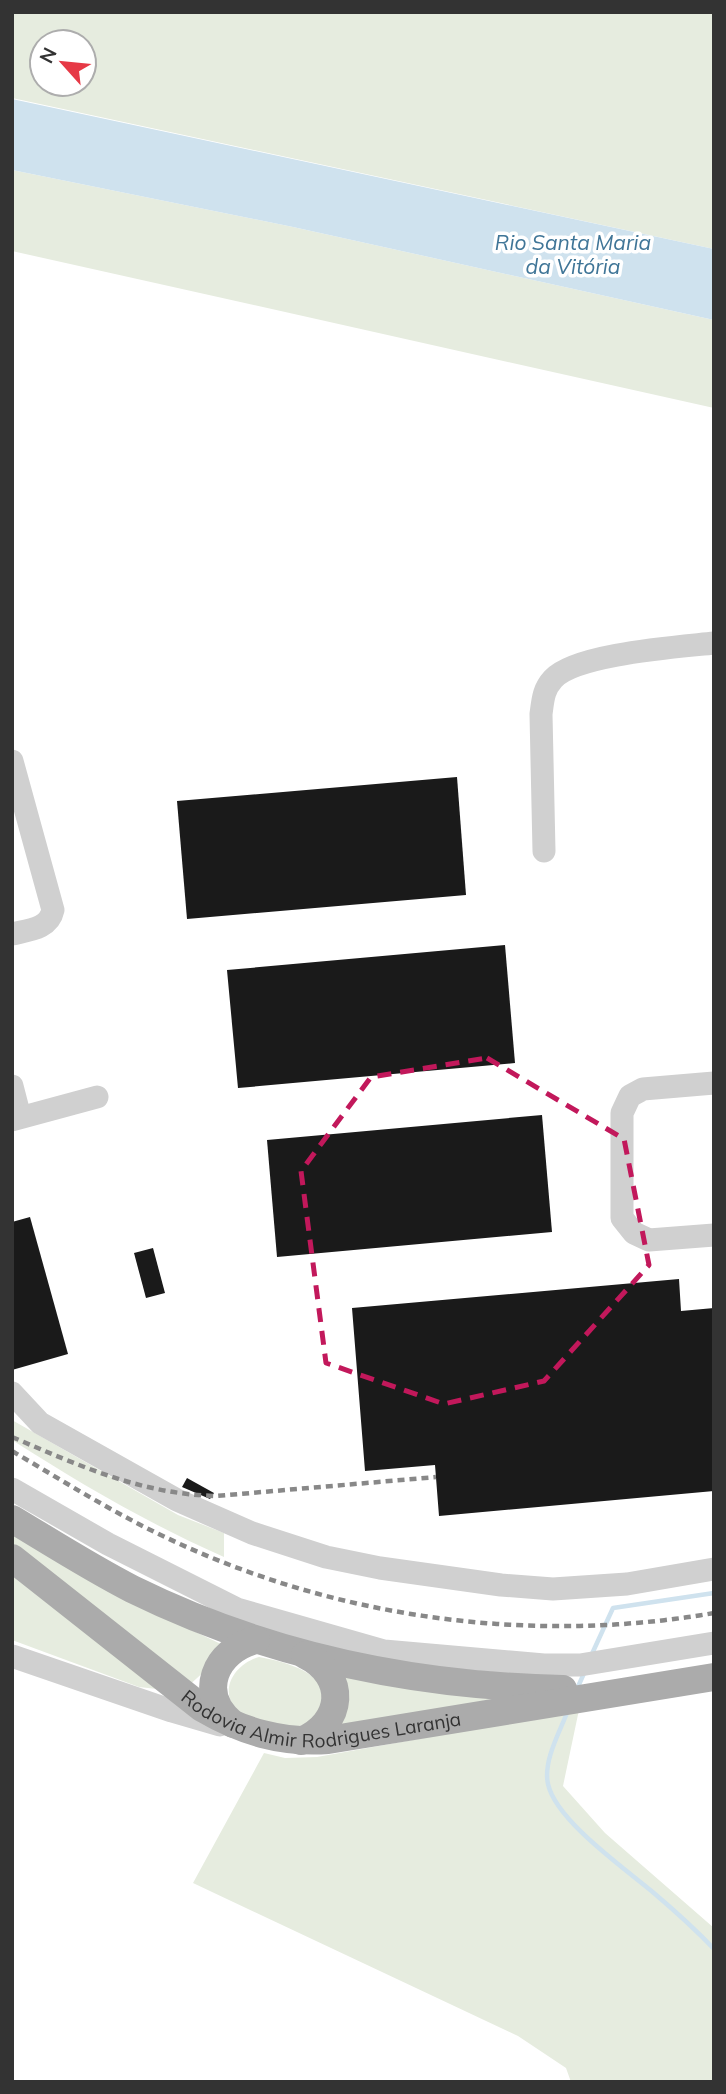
<svg xmlns="http://www.w3.org/2000/svg" width="726" height="2094" viewBox="0 0 726 2094" font-family="Mulish,sans-serif">
  <style>
    .green { fill: #e6ecdf; fill-rule: evenodd }
    .water { fill: #cfe2ee }
    .lines { fill: none; stroke-linecap: round; stroke-linejoin: round }
    .stream { stroke: #cfe2ee; stroke-width: 4.5 }
    .building { fill: #1a1a1a }
    .minor { stroke: #d0d0d0; stroke-width: 23 }
    .major { stroke: #ababab; stroke-width: 28 }
    .rail { stroke: #888; stroke-width: 4.5; stroke-dasharray: 7 5; stroke-linecap: butt }
    .marked { fill: none; stroke: #c2185b; stroke-width: 5; stroke-dasharray: 14 9; stroke-linejoin: round }
    .labels { text-anchor: middle; stroke-width: 7; stroke-linejoin: round; paint-order: stroke }
    .street-label { font-size: 19px; fill: #333; stroke: #fff }
    .water-label { font-size: 21px; font-style: italic; fill: #3f7597; stroke: #fff }
  </style>
  <rect width="100%" height="100%" fill="#fff"/>
  <g class="green">
    <path d="M12 12H714V249L12 98ZM42 42H84V84H42Z"/>
    <polygon points="12,170 293,227 714,320 714,408 12,251"/>
    <path d="M12 1420 178 1515 224 1533V1557C149 1524 81 1484 12 1440Z"/>
    <polygon points="12,1529 154,1612 223,1645 207,1669 186,1688 12,1547"/>
    <polygon points="12,1574 157,1689 139,1687 12,1640"/>
    <path d="M259 1657C282 1661 334 1673 321 1707 317 1716 313 1721 303 1725 297 1727 288 1726 282 1725 269 1725 251 1722 241 1714 216 1694 233 1664 259 1657Z"/>
    <polygon points="340,1670 499,1698 340,1727"/>
    <polygon points="580,1705 563,1786 605,1833 714,1928 714,2082 571,2082 566,2068 518,2036 193,1883 264,1753 285,1758 317,1757 508,1723"/>
  </g>
  <polygon class="water" points="12,99 714,249 714,320 293,227 12,170"/>
  <g class="lines">
    <g class="stream">
      <polyline points="591,1656 613,1608 714,1593"/>
      <polyline points="577,1689 585,1671"/>
      <path d="M567 1713C559 1733 543 1762 548 1784 556 1821 627 1870 655 1894 675 1911 696 1930 714 1949"/>
    </g>
  </g>
  <g class="building">
    <polygon points="457,777 466,895 187,919 177,801"/>
    <polygon points="505,945 515,1063 238,1088 227,970"/>
    <polygon points="542,1115 552,1232 277,1257 267,1140"/>
    <polygon points="30,1217 68,1354 12,1370 12,1222"/>
    <polygon points="153,1248 165,1293 146,1298 134,1253"/>
    <polygon points="679,1279 681,1311 714,1308 714,1491 439,1516 435,1465 365,1471 352,1308"/>
    <polygon points="187,1478 214,1493 210,1499 182,1487"/>
  </g>
  <g class="lines">
    <g class="minor">
      <path d="M12 761 53 910C49 929 29 930 12 934"/>
      <path d="M544 851 541 714C543 700 543 690 553 679 575 654 678 647 714 643"/>
      <polyline points="714,1083 643,1089 630,1096 622,1113 622,1218 634,1233 649,1240 714,1235"/>
      <polyline points="12,1086 20,1117"/>
      <polyline points="12,1120 97,1097"/>
      <polyline points="12,1393 40,1423 177,1500 252,1533 326,1557 380,1568 501,1585 553,1589 627,1584 714,1569"/>
      <polyline points="12,1489 108,1544 237,1609 384,1651 544,1665 580,1665 714,1643"/>
      <polyline points="12,1656 172,1711 220,1725"/>
    </g>
    <g class="major">
      <path d="M12 1519C52 1543 91 1568 132 1589 266 1655 414 1686 563 1689"/>
      <path id="s1" d="M12 1558 202 1708C243 1732 281 1743 328 1740L714 1677"/>
      <path d="M233 1724C196 1694 215 1650 256 1640"/>
      <path d="M301 1741C344 1723 348 1676 305 1655"/>
    </g>
    <g class="rail">
      <path d="M12 1437C80 1466 141 1494 216 1496L436 1477"/>
      <path d="M12 1451C63 1481 112 1512 165 1537 334 1618 529 1645 714 1613"/>
    </g>
  </g>
  <path class="marked" d="M487 1058 624 1139 649 1265 544 1381 444 1404 326 1363 301 1171 371 1077Z"/>
  <g class="labels">
    <g class="street-label">
      <text dy="7" stroke="none"><textPath href="#s1" startOffset="364">Rodovia Almir Rodrigues Laranja</textPath></text>
    </g>
    <g class="water-label">
      <text x="573" y="250">Rio Santa Maria<tspan x="573" dy="24">da Vitória</tspan></text>
    </g>
  </g>
  <rect width="726" height="2094" fill="none" stroke="#333333" stroke-width="28"/>
  <g transform="translate(63 63) rotate(297)"><circle r="33" fill="#ffffff" stroke="#adadad" stroke-width="2"/>
  <path d="M0-5L12 26L0 18L-12 26Z" fill="#e63946"/>
  <text y="-10" font-size="19" font-weight="bold" text-anchor="middle" fill="#333333">N</text>
  </g>
</svg>
